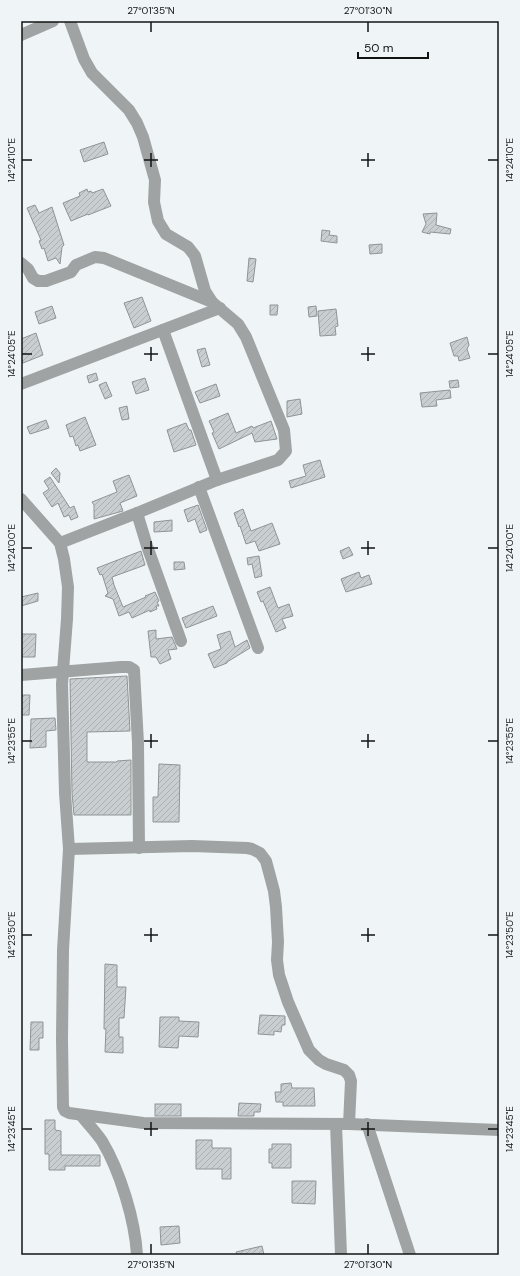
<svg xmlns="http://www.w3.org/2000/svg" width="520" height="1276" viewBox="0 0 520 1276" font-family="'DM Sans',sans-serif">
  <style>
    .building { fill: url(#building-hatch); stroke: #8f9496 }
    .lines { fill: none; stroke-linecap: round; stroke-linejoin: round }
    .minor { stroke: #a0a3a3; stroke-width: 12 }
    .ticks { fill: none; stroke: #121414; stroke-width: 1.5 }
    .neatline { fill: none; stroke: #121414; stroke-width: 1.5 }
    .ticks-label { font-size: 10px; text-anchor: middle; fill: #121414 }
  </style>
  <defs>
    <pattern id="building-hatch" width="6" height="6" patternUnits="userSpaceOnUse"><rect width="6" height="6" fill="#c9ced0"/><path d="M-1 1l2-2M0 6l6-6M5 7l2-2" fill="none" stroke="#acb0b2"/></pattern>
  </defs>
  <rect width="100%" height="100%" fill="#eff5f7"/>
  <g class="building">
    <polygon points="104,142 108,154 84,162 80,150"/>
    <polygon points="87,189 88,192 91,191 92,193 103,189 111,206 88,215 88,214 71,221 63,203 80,196 79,193"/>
    <polygon points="35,205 39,213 52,207 64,245 62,247 60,264 56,258 48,261 44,248 42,249 39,241 41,240 27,208"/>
    <polygon points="437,213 436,225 451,229 450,234 430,232 430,234 422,232 426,224 423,214"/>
    <polygon points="322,230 330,231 329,235 337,236 337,243 321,241"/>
    <polygon points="382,244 382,253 370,254 369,245"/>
    <polygon points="249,258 256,259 253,282 247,281"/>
    <polygon points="142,297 151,321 134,328 124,303"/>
    <polygon points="270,305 278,305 277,315 270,315"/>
    <polygon points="52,306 56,318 39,324 35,312"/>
    <polygon points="316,306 317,316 309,317 308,307"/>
    <polygon points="336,309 338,326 335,327 336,335 320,336 318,311"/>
    <polygon points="36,333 43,355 23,363 21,357 21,339"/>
    <polygon points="467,337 469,345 467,349 470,358 459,361 458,356 454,356 450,343"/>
    <polygon points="205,348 210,365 202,367 197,350"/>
    <polygon points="96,373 98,380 89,383 87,376"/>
    <polygon points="145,378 149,390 136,394 132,382"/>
    <polygon points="458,380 459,387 450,388 449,381"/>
    <polygon points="106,382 112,396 105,399 99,385"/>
    <polygon points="216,384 220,396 200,403 195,392"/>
    <polygon points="450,390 451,398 436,400 437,406 422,407 420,393"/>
    <polygon points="300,399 302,414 287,417 287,401"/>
    <polygon points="127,406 129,419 122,420 119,408"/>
    <polygon points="228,413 236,433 252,426 253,428 271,421 277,439 255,442 252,433 219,449 212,433 214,432 209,421"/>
    <polygon points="85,417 96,445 80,451 78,445 76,446 73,436 70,437 66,425"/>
    <polygon points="46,420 49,428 30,434 27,427"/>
    <polygon points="186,423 189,430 191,430 196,445 174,452 167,430"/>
    <polygon points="320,460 325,477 291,488 289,481 306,476 303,465"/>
    <polygon points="56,468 60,473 59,483 51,473"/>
    <polygon points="129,475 137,496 120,503 123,511 94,519 94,505 92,502 117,492 113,481"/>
    <polygon points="50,477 70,508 74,506 78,517 71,520 69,515 64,517 58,503 52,507 43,493 49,489 44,481"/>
    <polygon points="198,505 207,530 200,533 195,519 188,522 184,510"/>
    <polygon points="243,509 251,531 272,523 280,544 259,551 255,541 246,544 240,526 239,527 234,513"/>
    <polygon points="172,520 172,531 154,532 154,522"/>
    <polygon points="349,547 353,555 343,559 340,551"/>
    <polygon points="141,551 145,565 112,577 114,585 123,607 146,597 145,596 155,592 159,601 157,602 159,606 156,606 157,609 150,612 150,610 132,618 129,612 119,616 113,599 105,596 108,593 102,574 100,575 97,568"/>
    <polygon points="259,556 262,576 255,578 252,564 248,565 247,558"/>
    <polygon points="174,562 184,562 185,569 174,570"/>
    <polygon points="359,572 361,578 369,575 372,584 346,592 341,579"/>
    <polygon points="270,587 278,608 289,604 293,616 282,619 286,628 276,632 263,601 261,602 257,592"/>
    <polygon points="38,593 38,601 21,606 21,597"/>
    <polygon points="213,606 217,616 186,628 182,618"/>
    <polygon points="156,630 156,639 172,637 177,649 168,650 171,659 160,664 156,657 151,657 148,631"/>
    <polygon points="230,631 235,647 247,640 250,648 227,662 227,663 214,668 208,654 221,649 217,635"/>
    <polygon points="21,634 36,634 35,657 21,657"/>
    <polygon points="127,676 130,731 87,732 87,762 117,762 117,761 131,760 131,815 74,815 72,793 70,679"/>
    <polygon points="21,695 30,695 29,715 21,715"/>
    <polygon points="55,718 56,730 46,731 46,747 30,748 31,719"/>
    <polygon points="159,764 180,765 179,822 153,822 153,797 158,797"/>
    <polygon points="105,964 117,965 117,987 126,987 124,1018 119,1018 119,1037 123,1037 123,1053 105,1052 106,1029 104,1029"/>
    <polygon points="260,1015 285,1016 285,1025 282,1025 281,1032 274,1031 274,1035 258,1034"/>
    <polygon points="160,1017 179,1017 179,1021 199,1022 198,1037 179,1036 178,1048 159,1047"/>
    <polygon points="31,1022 43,1022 43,1038 39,1038 39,1050 30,1050"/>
    <polygon points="291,1083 292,1088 314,1088 315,1106 283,1106 283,1102 276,1102 275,1092 281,1092 281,1084"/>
    <polygon points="239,1103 261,1104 260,1112 254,1112 254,1116 238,1116"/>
    <rect x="155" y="1104" width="26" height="12"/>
    <polygon points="45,1120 55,1120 55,1130 61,1131 61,1155 100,1155 100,1166 65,1166 65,1170 49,1170 49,1154 45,1154"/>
    <polygon points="196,1140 212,1140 212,1148 231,1148 231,1179 222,1179 222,1169 196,1169"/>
    <polygon points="272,1144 291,1144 291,1168 272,1168 272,1163 269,1163 269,1149 272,1149"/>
    <polygon points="292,1181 316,1181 315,1204 292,1203"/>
    <polygon points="179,1226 180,1243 161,1245 160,1227"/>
    <polygon points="262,1246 264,1255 237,1255 236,1252"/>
  </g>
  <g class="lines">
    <g class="minor">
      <polyline points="21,35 53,21"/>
      <polyline points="21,263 28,269 33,278 38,281 46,281 71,272 76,265 95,257 104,258 212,302"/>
      <polyline points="163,330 217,480"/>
      <polyline points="21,384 220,308"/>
      <polyline points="199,487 258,648"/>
      <polyline points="21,499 60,543 64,559 68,587 67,619 62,684 65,793 69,849 63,950 62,1039 63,1107 65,1111 69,1113 143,1123 349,1124 499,1130"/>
      <polyline points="137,513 147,546 181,641"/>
      <polyline points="60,543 137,513 217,480 278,460 286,451 284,430 246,337 238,324 212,302 205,291 195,256 188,247 166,234 158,221 154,202 155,180 143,137 137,123 129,110 92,73 84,59 70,21"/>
      <polyline points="21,675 121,667 129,667 134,670 138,743 139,848"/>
      <polyline points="69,849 192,846 247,848 252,849 260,853 266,861 274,891 276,907 278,942 277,960 279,975 288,1002 309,1050 319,1060 326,1064 344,1070 349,1075 351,1081 349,1124"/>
      <path d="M81 1115C88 1124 96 1132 102 1141 120 1171 135 1220 137 1255"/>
      <polyline points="336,1124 341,1255"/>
      <polyline points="367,1124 410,1255"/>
    </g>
  </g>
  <path class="ticks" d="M151 22V32M368 22V32M151 153V167M368 153V167M22 160H32M144 160H158M361 160H375M488 160H498M151 347V361M368 347V361M22 354H32M144 354H158M361 354H375M488 354H498M151 541V555M368 541V555M22 548H32M144 548H158M361 548H375M488 548H498M151 734V748M368 734V748M22 741H32M144 741H158M361 741H375M488 741H498M151 928V942M368 928V942M22 935H32M144 935H158M361 935H375M488 935H498M151 1122V1136M368 1122V1136M22 1129H32M144 1129H158M361 1129H375M488 1129H498M151 1244V1254M368 1244V1254"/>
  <rect width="520" height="1276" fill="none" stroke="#eff5f7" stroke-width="44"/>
  <path d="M358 52v6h70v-6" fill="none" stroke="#121414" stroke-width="2"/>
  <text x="364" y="52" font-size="12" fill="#121414" stroke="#eff5f7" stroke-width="3" paint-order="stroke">50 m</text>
  <rect x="22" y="22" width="476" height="1232" class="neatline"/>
  <g class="ticks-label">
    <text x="151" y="14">27°01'35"N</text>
    <text x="368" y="14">27°01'30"N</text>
    <text transform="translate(509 160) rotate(-90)" y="4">14°24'10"E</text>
    <text transform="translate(11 160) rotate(-90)" y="4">14°24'10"E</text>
    <text transform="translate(509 354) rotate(-90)" y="4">14°24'05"E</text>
    <text transform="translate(11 354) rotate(-90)" y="4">14°24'05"E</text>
    <text transform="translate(509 548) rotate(-90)" y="4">14°24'00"E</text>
    <text transform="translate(11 548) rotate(-90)" y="4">14°24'00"E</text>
    <text transform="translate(11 741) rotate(-90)" y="4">14°23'55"E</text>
    <text transform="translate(509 741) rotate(-90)" y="4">14°23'55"E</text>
    <text transform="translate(11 935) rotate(-90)" y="4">14°23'50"E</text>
    <text transform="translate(509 935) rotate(-90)" y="4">14°23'50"E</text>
    <text transform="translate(509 1129) rotate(-90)" y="4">14°23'45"E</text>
    <text transform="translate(11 1129) rotate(-90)" y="4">14°23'45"E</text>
    <text x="151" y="1268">27°01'35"N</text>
    <text x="368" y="1268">27°01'30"N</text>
  </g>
</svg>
